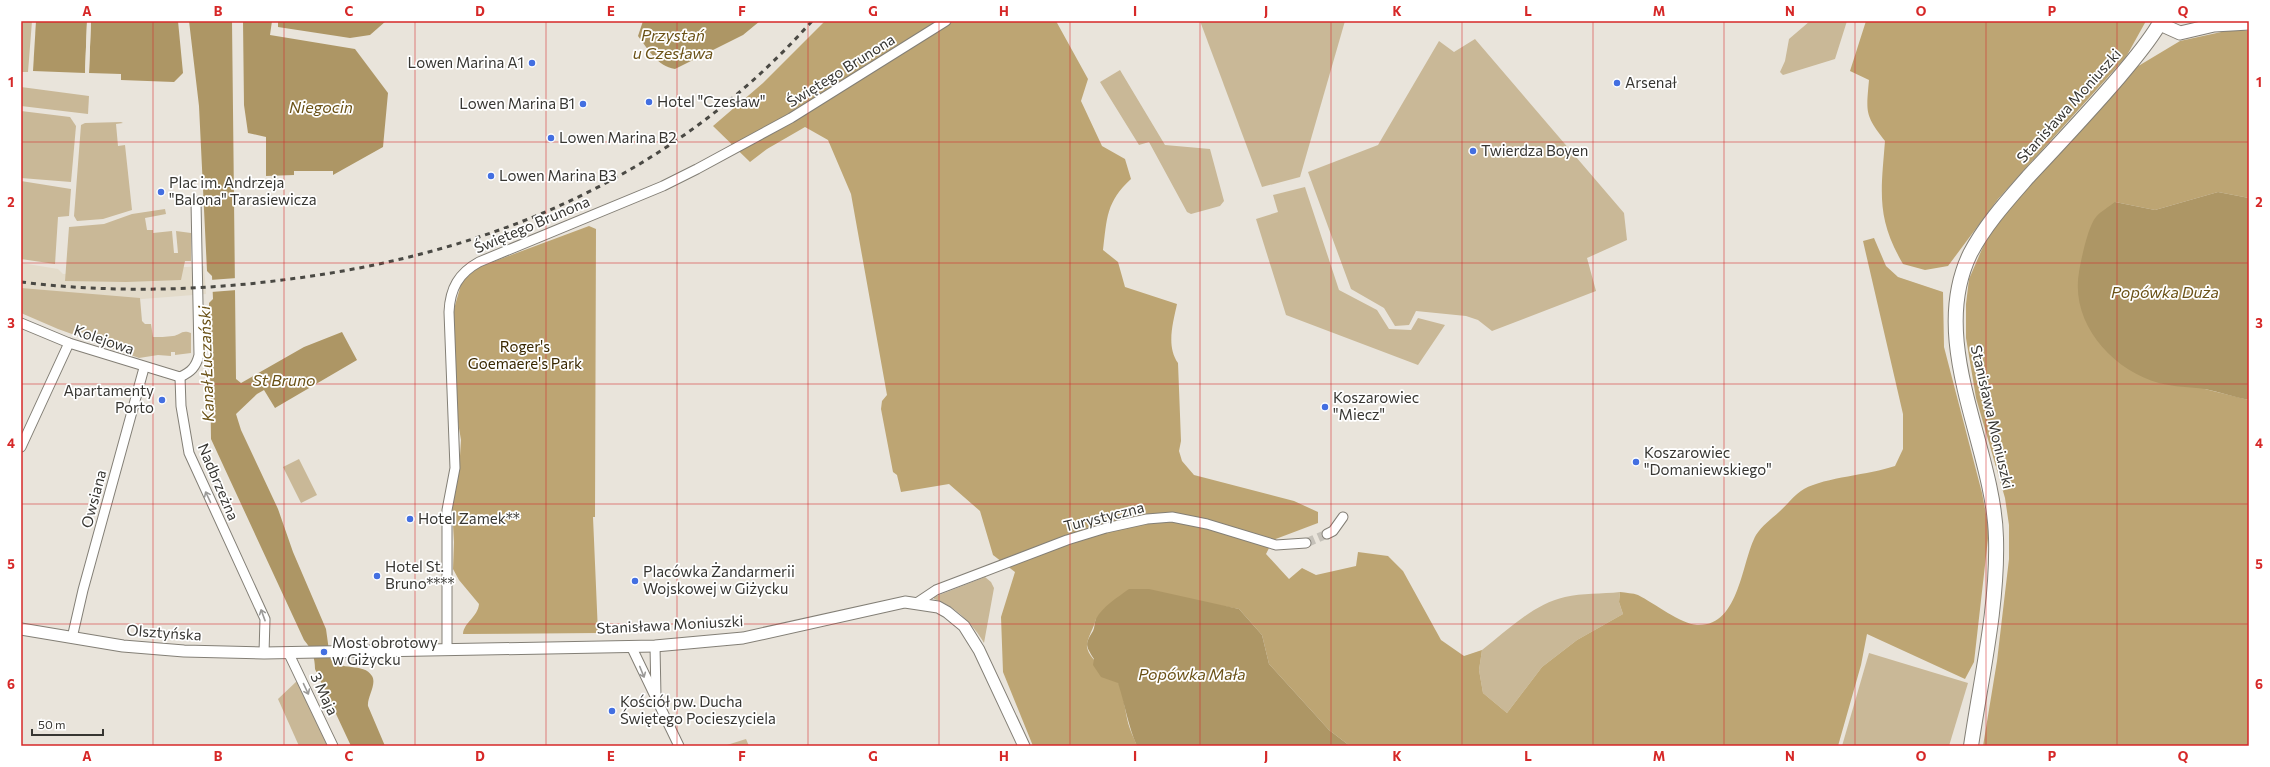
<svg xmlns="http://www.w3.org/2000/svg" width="2270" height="767" viewBox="0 0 2270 767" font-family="Commissioner,sans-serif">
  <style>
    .built { fill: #e3dbca }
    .green { fill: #c9b897 }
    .forest { fill: #bda573 }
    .water { fill: #ad9665 }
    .pier { fill: #e9e4db }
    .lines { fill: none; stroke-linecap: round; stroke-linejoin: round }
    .minor-tunnel { stroke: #c5c1b9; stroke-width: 9; stroke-dasharray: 9 4.5; stroke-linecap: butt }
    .minor-casing { stroke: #837f76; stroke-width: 11 }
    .tertiary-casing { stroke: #837f76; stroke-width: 13 }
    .secondary-casing { stroke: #837f76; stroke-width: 15 }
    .primary-casing { stroke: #837f76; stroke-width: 16 }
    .minor { stroke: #fff; stroke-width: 9 }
    .tertiary { stroke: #fff; stroke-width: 11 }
    .secondary { stroke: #fff; stroke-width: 13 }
    .primary { stroke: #fff; stroke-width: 14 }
    .rail { stroke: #4a4944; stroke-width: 3; stroke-dasharray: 5 5; stroke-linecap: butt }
    .oneway { stroke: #9b9a98 }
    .grid { fill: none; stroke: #d62828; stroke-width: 1; stroke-opacity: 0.55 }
    .poi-dot { fill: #436fe1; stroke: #fff; stroke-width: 1.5 }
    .labels { text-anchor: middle; stroke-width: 3.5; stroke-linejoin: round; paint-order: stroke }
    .poi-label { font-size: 15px; fill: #373632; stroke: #fff; text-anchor: start }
    .street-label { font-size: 15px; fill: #373632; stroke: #fff }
    .park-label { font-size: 15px; fill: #382700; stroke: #fff }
    .water-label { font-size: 16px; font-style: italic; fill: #6b5217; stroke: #fff }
    .neatline { fill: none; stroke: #d62828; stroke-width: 1.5 }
    .grid-label { font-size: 13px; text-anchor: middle; font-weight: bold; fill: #d62828 }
  </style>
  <rect width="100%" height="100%" fill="#e9e4db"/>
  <polygon class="built" points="21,263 58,269 63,274 204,266 206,294 117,301 21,294"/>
  <g class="green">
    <polygon points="21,21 32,21 28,72 22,72 21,84"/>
    <polygon points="1200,21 1345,21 1300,177 1262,187"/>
    <polygon points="1810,21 1847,21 1835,59 1783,75 1780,72 1785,61 1789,39"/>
    <polygon points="1475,39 1624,213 1627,240 1587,258 1596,291 1492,331 1478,320 1466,316 1416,311 1409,325 1395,326 1384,308 1351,289 1308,172 1378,145 1439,41 1454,52"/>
    <polygon points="1120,70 1165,145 1210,149 1224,201 1220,206 1191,214 1187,212 1149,142 1139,145 1100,82"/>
    <polygon points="21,87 89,96 88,114 21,106"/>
    <polygon points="21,111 70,117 76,126 71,182 21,178"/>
    <polygon points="121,122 123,123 116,124 118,146 125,145 132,210 103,219 77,221 74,216 81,125 85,123"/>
    <polygon points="21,181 71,189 69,216 58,217 55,264 21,259"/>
    <polygon points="1305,187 1339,290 1377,310 1389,329 1411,330 1418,318 1445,325 1418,365 1286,315 1256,219 1278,212 1273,195"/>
    <polygon points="165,209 166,214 145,218 147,230 153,230 153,233 172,231 174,253 178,253 176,231 191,233 191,261 185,261 181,280 126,282 65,281 69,227 104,224 132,214"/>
    <path d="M21 288 140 298 142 321 145 324H151L153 337C159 337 166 337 173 336 180 335 182 329 191 333V353L175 355V352H171V356L158 355 139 358 58 329 21 313Z"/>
    <polygon points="299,459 317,495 301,503 283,467"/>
    <path d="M985 577 991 582 994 588 984 643C974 625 954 605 934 599V597Z"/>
    <path d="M1620 592 1619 602 1623 614 1577 640 1542 667 1507 713 1483 693 1479 670 1482 650C1507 631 1533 604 1565 597 1582 593 1602 594 1620 592Z"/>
    <polygon points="1869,653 1968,683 1949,746 1842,746"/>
    <polygon points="298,680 328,746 299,746 278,699"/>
    <polygon points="746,739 749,746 727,745"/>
  </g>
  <g class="forest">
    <path d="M825 21H1056L1088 79 1081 101 1102 146 1125 159 1131 179C1106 202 1107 218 1103 250L1118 262 1125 287 1177 304C1173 323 1166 346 1178 363L1181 441 1179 451 1182 461 1194 475 1294 501 1318 512V523L1273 540 1266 554 1289 579 1302 568 1316 575 1356 566 1358 552 1388 556 1403 571 1441 640 1464 656 1482 650 1479 670 1483 693 1507 713 1542 667 1577 640 1623 614 1619 602 1620 592C1626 593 1633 593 1638 595 1654 603 1681 624 1697 625 1740 627 1741 562 1756 535 1762 526 1771 519 1779 512 1787 505 1795 494 1804 489 1826 477 1869 475 1895 466L1903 449V414L1863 241 1874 238 1886 266 1898 277 1943 292 1944 347 1982 493 1989 530 1974 662 1965 679 1867 634 1861 665 1838 746H1350L1329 730 1269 664 1262 635 1239 609 1195 601 1096 619C1094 628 1086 640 1087 647 1090 663 1112 671 1119 684 1125 699 1125 715 1130 729 1132 735 1135 740 1137 746H1033L1003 672 1001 617 1015 572 993 555 980 511 949 484 901 492 897 475 893 472 881 409 882 401 887 395 851 194 828 140 805 127 767 149 750 162 713 126 763 83Z"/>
    <path d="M1866 21H2146L2126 57 1998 199 1948 266 1925 270 1903 264C1876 218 1881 192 1885 141 1865 115 1866 113 1869 80L1850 71Z"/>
    <polygon points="2235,29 2249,31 2249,198 2218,192 2155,210 2115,202 2205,389 2249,400 2249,746 1983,746 1997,661 2009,559 2009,525 2005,498 1976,398 1966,338 1966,304 1969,279 1989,233 2009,208 2135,68 2180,41"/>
    <path d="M589 226 596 229 595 517H593L598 633 463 634C464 622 478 617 479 604L459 580 453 569 454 542 452 507 459 472 461 440 456 410 453 357 454 309 462 281 479 267Z"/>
  </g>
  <g class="water">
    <polygon points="36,21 87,21 85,73 33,71"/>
    <polygon points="91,21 178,21 183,73 174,82 121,80 121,74 89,73"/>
    <path d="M189 21H232L236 379 241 383 304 347 342 332 357 360 275 408 264 390 257 394 236 414 241 430 278 509 293 552 326 629 330 658C339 672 364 662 372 676 377 684 367 697 368 706L385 746H351L315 669C315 658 312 649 304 640L211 439 209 303 213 299 212 276 207 271 199 106Z"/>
    <polygon points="243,21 272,21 270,35 355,49 388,93 383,147 333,175 333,171 294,171 294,175 266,176 266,137 248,133 244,105"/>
    <polygon points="278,21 386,21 370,35 350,38 278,27"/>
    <path d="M643 21H760L743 35 675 69C657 66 648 49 638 36Z"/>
    <path d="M2218 192 2249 198V400C2234 397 2219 392 2205 389 2190 387 2174 387 2159 383 2112 370 2070 323 2079 272 2081 260 2088 226 2096 217 2101 211 2109 207 2115 202L2155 210Z"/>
    <path d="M1129 589H1149L1239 609 1262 635 1269 664 1329 730 1350 746H1137C1128 726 1125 704 1118 683L1101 677 1093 665 1094 659C1085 645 1085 644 1093 631 1095 627 1094 623 1096 619 1102 607 1118 597 1129 589Z"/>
  </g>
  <g class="pier">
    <polygon points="87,21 89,21 88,32 89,21 91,21 89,73 85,73"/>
    <polygon points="237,278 237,290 211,292 210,280"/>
  </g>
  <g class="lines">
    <polyline class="minor-tunnel" points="1306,543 1327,534"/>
    <defs>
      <g id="minor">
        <polyline points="21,323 69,343 180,377"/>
        <polyline points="180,377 181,406 189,453 265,619 264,653"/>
        <path d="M180 377C191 372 196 367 199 355L196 202"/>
        <polyline points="21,447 69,343"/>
        <polyline points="1327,534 1333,531 1343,517"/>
        <polyline points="918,602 936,590 1067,540 1106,528 1147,519 1172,517 1207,524 1276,545 1306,543"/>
        <polyline points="72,638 83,590 144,368"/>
        <polyline points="631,646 679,746"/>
        <polyline points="655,646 656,697"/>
        <path d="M447 649V510L455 468 449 312C450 288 459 273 479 262L663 186 697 169 791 118 946 21"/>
        <polyline points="289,654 333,746"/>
      </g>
      <polyline id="tertiary" points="21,629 123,646 184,651 264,653 655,646 743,638 905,602 938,607 947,612 964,626 979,650 1024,746"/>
      <polyline id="secondary" points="2160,24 2180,33 2214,25 2249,23"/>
      <path id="primary" d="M1971 746C1981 678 1998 607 1996 538 1994 447 1927 343 1970 254 1985 225 2007 201 2028 177 2059 144 2091 110 2120 76 2135 58 2150 41 2161 21"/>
    </defs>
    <use href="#minor" class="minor-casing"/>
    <use href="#tertiary" class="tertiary-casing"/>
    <use href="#secondary" class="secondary-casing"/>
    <use href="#primary" class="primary-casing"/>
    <use href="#minor" class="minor"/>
    <use href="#tertiary" class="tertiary"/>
    <use href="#secondary" class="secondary"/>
    <use href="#primary" class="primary"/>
    <path class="rail" d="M21 282C110 293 201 291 290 279 493 253 674 176 812 21"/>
  </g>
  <defs><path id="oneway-shaft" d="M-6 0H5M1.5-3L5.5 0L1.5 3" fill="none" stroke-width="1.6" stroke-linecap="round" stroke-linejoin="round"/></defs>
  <g class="oneway">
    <use href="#oneway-shaft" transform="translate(208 497) rotate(-115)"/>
    <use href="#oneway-shaft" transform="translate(263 615) rotate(-110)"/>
    <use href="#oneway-shaft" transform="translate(642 672) rotate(68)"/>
    <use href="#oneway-shaft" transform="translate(306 689) rotate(65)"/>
  </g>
  <path class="grid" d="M153 21V746M284 21V746M415 21V746M546 21V746M677 21V746M808 21V746M939 21V746M1070 21V746M1200 21V746M1331 21V746M1462 21V746M1593 21V746M1724 21V746M1855 21V746M1986 21V746M2117 21V746M21 142H2249M21 263H2249M21 384H2249M21 504H2249M21 624H2249"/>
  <g class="poi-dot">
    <circle cx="532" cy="63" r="4"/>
    <circle cx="1617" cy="83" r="4"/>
    <circle cx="649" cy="102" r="4"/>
    <circle cx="583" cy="104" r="4"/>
    <circle cx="551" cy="138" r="4"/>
    <circle cx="1473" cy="151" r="4"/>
    <circle cx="491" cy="176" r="4"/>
    <circle cx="161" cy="192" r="4"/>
    <circle cx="162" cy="400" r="4"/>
    <circle cx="1325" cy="407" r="4"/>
    <circle cx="1636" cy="462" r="4"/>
    <circle cx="410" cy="519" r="4"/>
    <circle cx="377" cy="576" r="4"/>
    <circle cx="635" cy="581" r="4"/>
    <circle cx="324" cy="652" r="4"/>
    <circle cx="612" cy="711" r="4"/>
  </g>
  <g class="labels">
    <g class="poi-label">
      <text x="524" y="68" text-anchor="end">Lowen Marina A1</text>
      <text x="1625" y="88">Arsenał</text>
      <text x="657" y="107">Hotel "Czesław"</text>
      <text x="575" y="109" text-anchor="end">Lowen Marina B1</text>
      <text x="559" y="143">Lowen Marina B2</text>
      <text x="1481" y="156">Twierdza Boyen</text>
      <text x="499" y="181">Lowen Marina B3</text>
      <text x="169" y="188">Plac im. Andrzeja<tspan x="169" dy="17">"Balona" Tarasiewicza</tspan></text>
      <text x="154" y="396" text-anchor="end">Apartamenty<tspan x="154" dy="17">Porto</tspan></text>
      <text x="1333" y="403">Koszarowiec<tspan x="1333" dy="17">"Miecz"</tspan></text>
      <text x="1644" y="458">Koszarowiec<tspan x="1644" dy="17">"Domaniewskiego"</tspan></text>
      <text x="418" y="524">Hotel Zamek**</text>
      <text x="385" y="572">Hotel St.<tspan x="385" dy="17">Bruno****</tspan></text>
      <text x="643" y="577">Placówka Żandarmerii<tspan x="643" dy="17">Wojskowej w Giżycku</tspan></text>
      <text x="332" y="648">Most obrotowy<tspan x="332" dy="17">w Giżycku</tspan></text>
      <text x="620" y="707">Kościół pw. Ducha<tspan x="620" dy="17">Świętego Pocieszyciela</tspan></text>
    </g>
    <g class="street-label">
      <text transform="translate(841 71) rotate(-32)" y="5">Świętego Brunona</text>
      <text transform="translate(2069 106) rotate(-48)" y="5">Stanisława Moniuszki</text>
      <text transform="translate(532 225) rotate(-23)" y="5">Świętego Brunona</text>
      <text transform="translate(104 340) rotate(19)" y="5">Kolejowa</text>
      <text transform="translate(1992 417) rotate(77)" y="5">Stanisława Moniuszki</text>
      <text transform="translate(218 482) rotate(67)" y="5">Nadbrzeżna</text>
      <text transform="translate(94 499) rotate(-75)" y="5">Owsiana</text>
      <text transform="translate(1104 517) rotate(-14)" y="5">Turystyczna</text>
      <text transform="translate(670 625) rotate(-3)" y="5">Stanisława Moniuszki</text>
      <text transform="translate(164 633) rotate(4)" y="5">Olsztyńska</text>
      <text transform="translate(324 694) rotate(65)" y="5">3 Maja</text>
    </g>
    <g class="park-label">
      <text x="525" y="352">Roger's<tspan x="525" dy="17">Goemaere's Park</tspan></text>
    </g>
    <g class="water-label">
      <text x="673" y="41">Przystań<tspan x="673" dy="18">u Czesława</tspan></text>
      <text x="321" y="113">Niegocin</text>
      <text x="2165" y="298">Popówka Duża</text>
      <text transform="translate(206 364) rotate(-92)" y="6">Kanał Łuczański</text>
      <text x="284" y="386">St Bruno</text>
      <text x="1192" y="680">Popówka Mała</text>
    </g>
  </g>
  <rect width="2270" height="767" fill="none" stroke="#ffffff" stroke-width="44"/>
  <path d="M32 729v6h71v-6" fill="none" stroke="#373632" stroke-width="2"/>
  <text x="38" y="729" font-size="12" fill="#373632" stroke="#ffffff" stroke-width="3" paint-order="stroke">50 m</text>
  <rect x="22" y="22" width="2226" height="723" class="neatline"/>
  <g class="grid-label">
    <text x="87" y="16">A</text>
    <text x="218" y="16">B</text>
    <text x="349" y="16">C</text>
    <text x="480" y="16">D</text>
    <text x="611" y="16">E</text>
    <text x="742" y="16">F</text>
    <text x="873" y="16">G</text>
    <text x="1004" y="16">H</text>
    <text x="1135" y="16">I</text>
    <text x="1266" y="16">J</text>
    <text x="1397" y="16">K</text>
    <text x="1528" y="16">L</text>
    <text x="1659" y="16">M</text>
    <text x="1790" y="16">N</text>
    <text x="1921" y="16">O</text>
    <text x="2052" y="16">P</text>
    <text x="2183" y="16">Q</text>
    <text x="11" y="87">1</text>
    <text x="2259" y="87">1</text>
    <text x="11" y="207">2</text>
    <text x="2259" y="207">2</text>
    <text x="11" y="328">3</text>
    <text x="2259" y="328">3</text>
    <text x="11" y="448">4</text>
    <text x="2259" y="448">4</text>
    <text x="11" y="569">5</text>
    <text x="2259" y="569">5</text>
    <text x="11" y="689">6</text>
    <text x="2259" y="689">6</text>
    <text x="87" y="761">A</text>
    <text x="218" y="761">B</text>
    <text x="349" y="761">C</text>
    <text x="480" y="761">D</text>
    <text x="611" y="761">E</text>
    <text x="742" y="761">F</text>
    <text x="873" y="761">G</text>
    <text x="1004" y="761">H</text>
    <text x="1135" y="761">I</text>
    <text x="1266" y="761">J</text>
    <text x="1397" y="761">K</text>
    <text x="1528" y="761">L</text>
    <text x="1659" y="761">M</text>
    <text x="1790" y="761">N</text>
    <text x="1921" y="761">O</text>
    <text x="2052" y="761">P</text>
    <text x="2183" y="761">Q</text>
  </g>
</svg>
